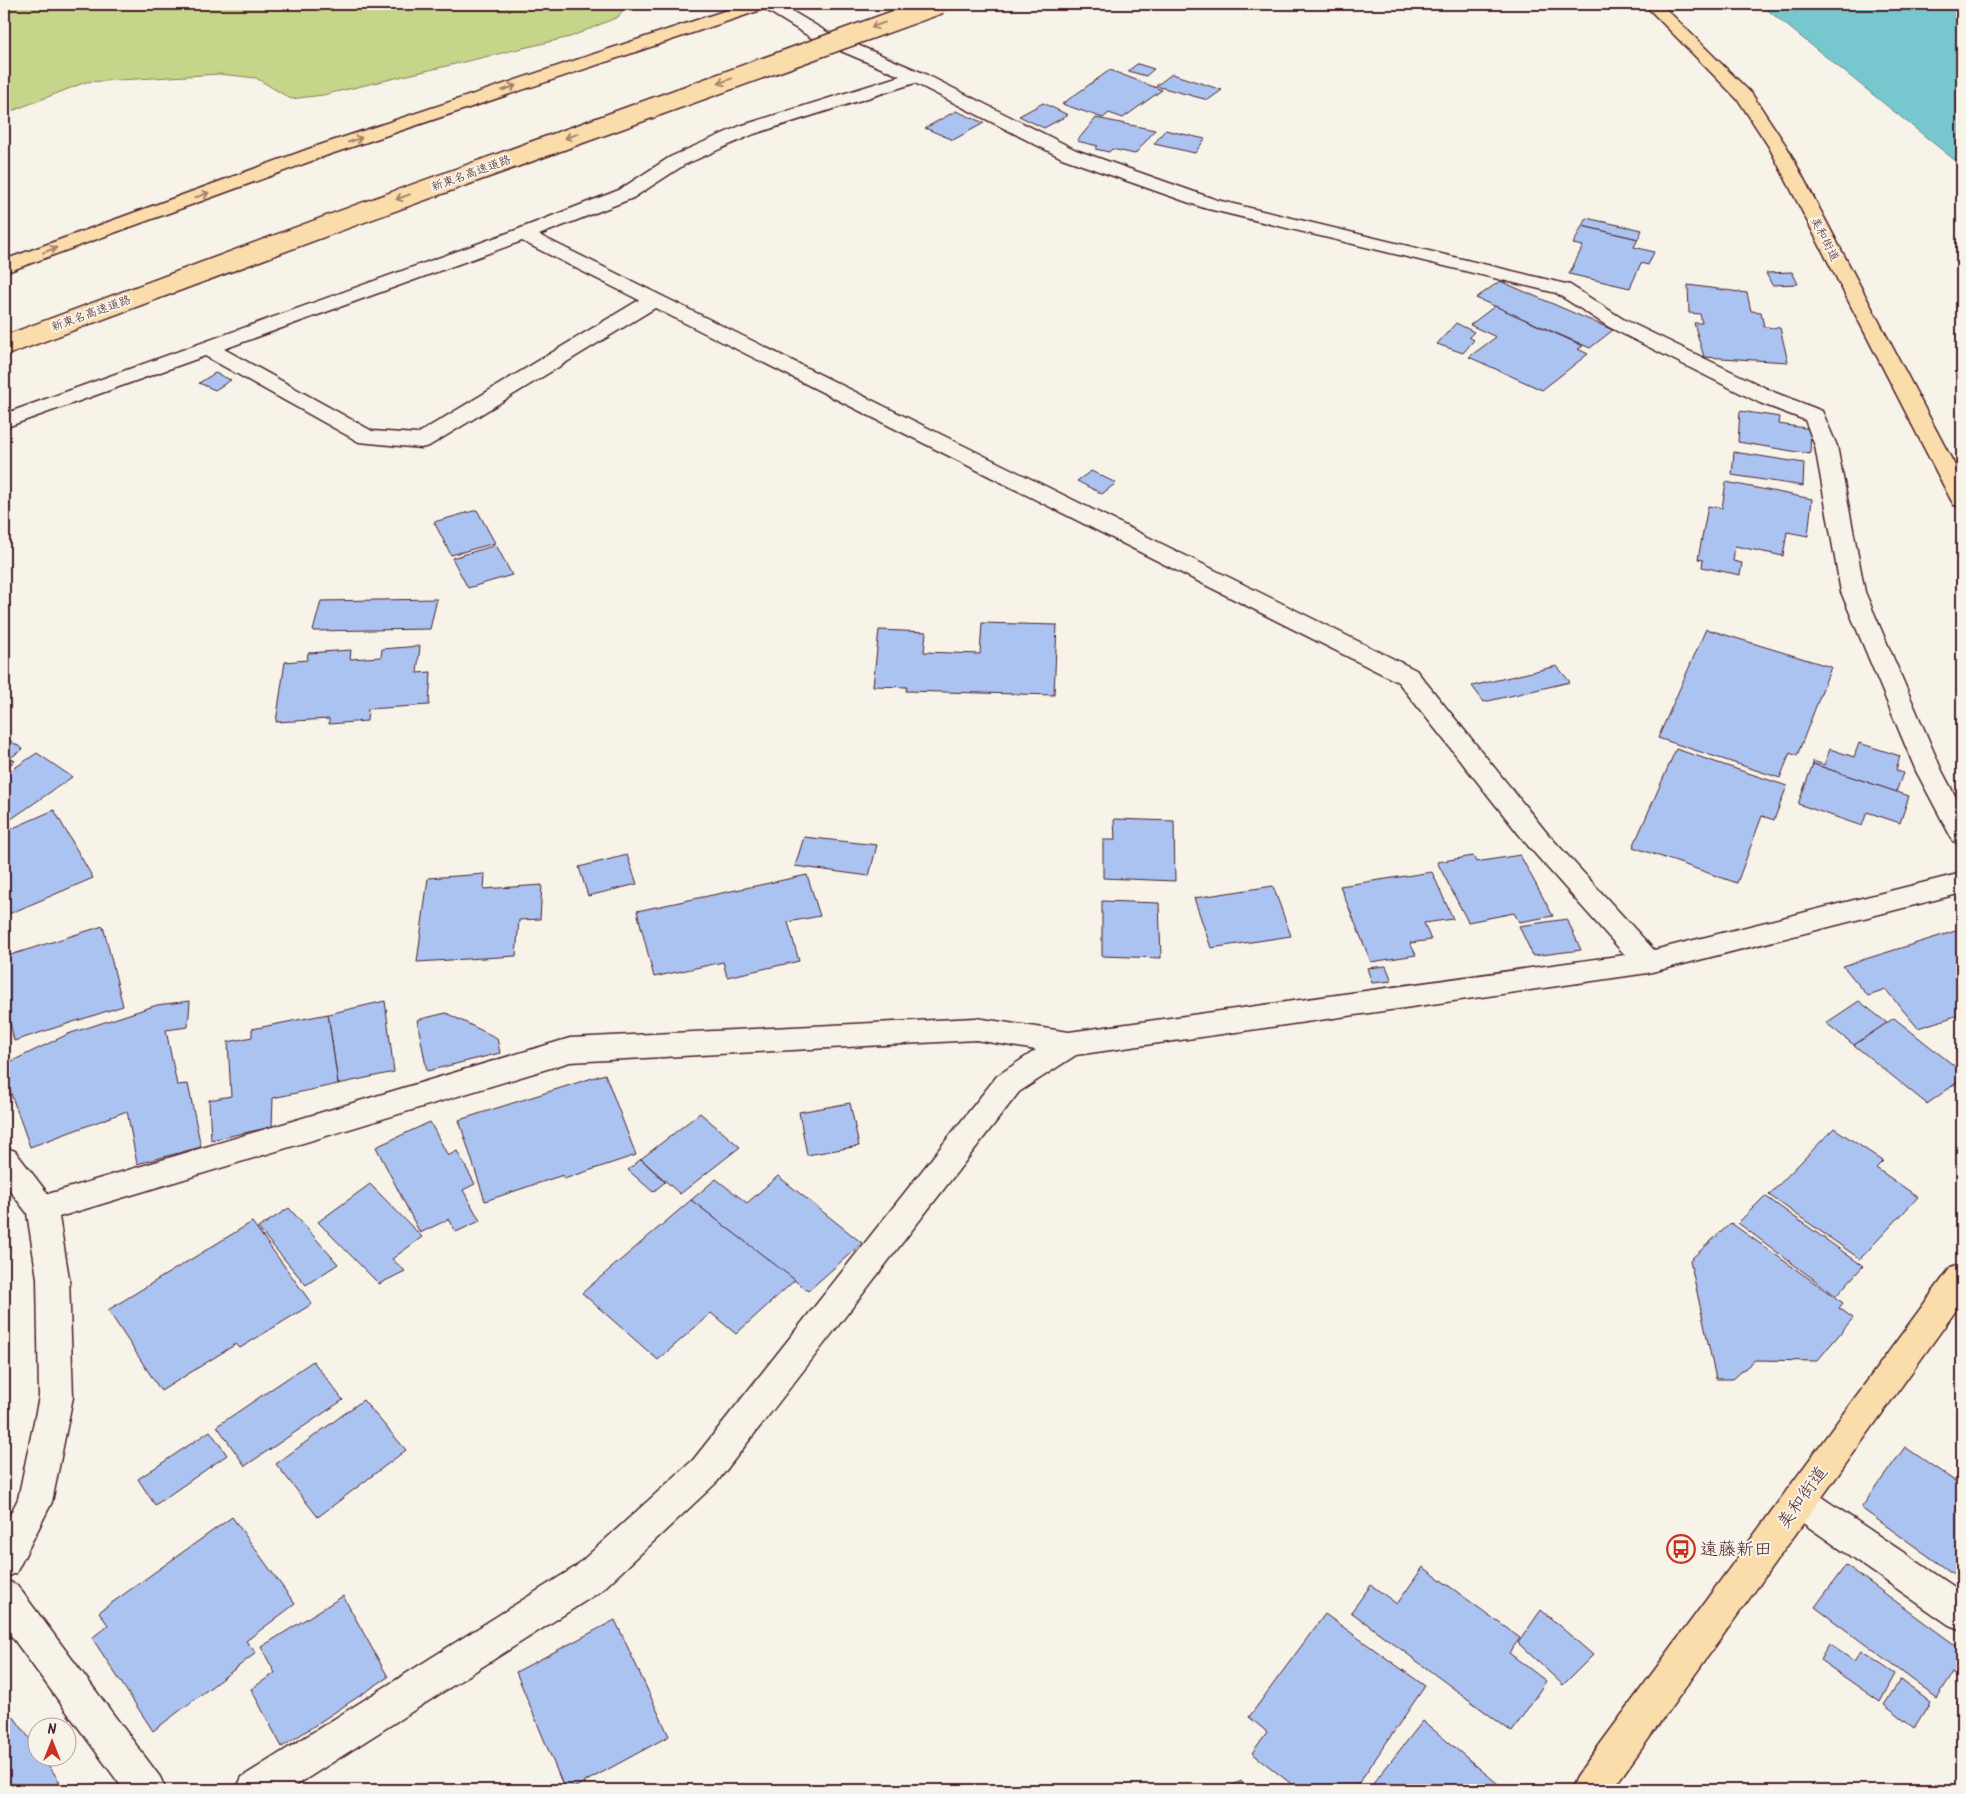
<svg xmlns="http://www.w3.org/2000/svg" width="1966" height="1794" viewBox="0 0 1966 1794" font-family="Kalam,'Klee One',sans-serif">
  <style>
    .green { fill: #c5d68a; stroke: #887a5a }
    .water { fill: #77c8ce; stroke: #65848d }
    .building { fill: #abc3f1; stroke: #4a1f2b }
    .lines { fill: none; stroke-linecap: round; stroke-linejoin: round }
    .minor-casing { stroke: #4a1f2b; stroke-width: 3 }
    .major-casing { stroke: #4a1f2b; stroke-width: 3 }
    .highway-casing { stroke: #4a1f2b; stroke-width: 3 }
    .minor { fill: #f7f3e8; fill-rule: evenodd }
    .major { fill: #faddab; fill-rule: evenodd }
    .highway { fill: #faddab; fill-rule: evenodd }
    .highway-bridge-casing { stroke: #4a1f2b; stroke-width: 22; stroke-linecap: butt }
    .highway-bridge { stroke: #faddab; stroke-width: 19 }
    .oneway { stroke: #a27e6b }
    .labels { text-anchor: middle; stroke-width: 4; stroke-linejoin: round; paint-order: stroke }
    .far-street-label { font-size: 12px; fill: #4a1f2b; stroke: #f7f3e8 }
    .near-street-label { font-size: 18px; fill: #4a1f2b; stroke: #f7f3e8 }
    .near-poi-label { font-size: 18px; fill: #4a1f2b; stroke: #f7f3e8; text-anchor: start }
  </style>
  <rect width="100%" height="100%" fill="#f7f3e8"/>
  <filter id="ink" filterUnits="userSpaceOnUse"><feTurbulence type="fractalNoise" baseFrequency=".02" numOctaves="2"/><feDisplacementMap in="SourceGraphic" scale="10" xChannelSelector="R" yChannelSelector="G"/><feConvolveMatrix kernelMatrix="1 2 1 2 8 2 1 2 1" color-interpolation-filters="sRGB"/></filter>
  <g filter="url(#ink)">
    <polygon class="green" points="4,4 627,4 618,17 570,37 323,95 291,99 256,78 220,74 86,82 4,114"/>
    <polygon class="water" points="1760,4 1962,4 1962,166"/>
    <g class="building">
      <polygon points="1137,64 1138,64 1154,69 1146,76 1128,71"/>
      <polygon points="1110,70 1162,90 1123,118 1109,113 1103,118 1062,104"/>
      <polygon points="1172,74 1222,90 1208,100 1156,86"/>
      <polygon points="1043,103 1068,115 1044,128 1019,116"/>
      <polygon points="956,111 984,123 953,140 925,128"/>
      <polygon points="1096,118 1155,130 1135,154 1112,149 1109,152 1095,149 1098,146 1077,141"/>
      <polygon points="1165,130 1205,139 1195,153 1154,144"/>
      <polygon points="1586,218 1642,230 1638,239 1582,226"/>
      <polygon points="1582,226 1638,239 1634,247 1654,252 1648,265 1641,263 1630,288 1569,274 1583,246 1573,244"/>
      <polygon points="1792,272 1798,284 1772,285 1766,273"/>
      <polygon points="1500,281 1613,330 1590,348 1476,298"/>
      <polygon points="1688,285 1747,293 1751,311 1761,312 1764,327 1780,328 1788,362 1704,357 1694,323 1702,323 1700,314 1689,313"/>
      <polygon points="1495,306 1583,346 1578,349 1588,354 1542,390 1469,357 1496,337 1470,325"/>
      <polygon points="1456,323 1474,332 1469,337 1474,340 1463,353 1437,344"/>
      <polygon points="215,373 231,380 215,390 199,383"/>
      <polygon points="1740,411 1780,417 1779,424 1811,429 1810,454 1738,442"/>
      <polygon points="1734,452 1804,463 1803,486 1732,475"/>
      <polygon points="1091,471 1116,483 1102,494 1077,481"/>
      <polygon points="1726,482 1812,499 1808,536 1787,532 1783,556 1735,546 1733,561 1742,563 1740,575 1702,567 1703,560 1698,559 1708,506 1722,508"/>
      <polygon points="477,510 495,543 451,555 434,522"/>
      <polygon points="496,545 512,575 468,588 452,558"/>
      <polygon points="437,599 430,629 313,631 321,601"/>
      <polygon points="982,623 1057,625 1054,695 906,691 907,687 873,686 879,630 926,632 924,652 980,654"/>
      <polygon points="1706,629 1831,667 1797,756 1790,753 1780,778 1658,738"/>
      <polygon points="420,646 417,673 431,672 429,705 368,709 367,721 329,724 329,719 276,722 285,662 307,660 308,653 351,650 350,659 381,657 382,649"/>
      <polygon points="1557,666 1570,682 1484,702 1472,686"/>
      <polygon points="4,737 23,749 10,758 15,761 4,768"/>
      <polygon points="1859,743 1900,756 1896,770 1903,773 1896,792 1813,764 1813,761 1824,765 1830,749 1854,757"/>
      <polygon points="1676,749 1787,786 1774,820 1762,816 1737,883 1633,847"/>
      <polygon points="37,753 72,777 4,824 4,775"/>
      <polygon points="1813,764 1909,796 1900,823 1867,812 1862,826 1798,804"/>
      <polygon points="54,810 93,878 4,916 4,859 6,858 4,854 4,832"/>
      <polygon points="1114,819 1174,821 1175,881 1103,878 1103,840 1115,840"/>
      <polygon points="804,837 877,845 869,876 795,866"/>
      <polygon points="627,855 637,884 588,896 579,867"/>
      <polygon points="1520,855 1553,916 1519,922 1514,913 1468,922 1437,862 1473,856 1476,862"/>
      <polygon points="1432,872 1453,919 1424,923 1431,940 1410,943 1416,955 1371,962 1340,886"/>
      <polygon points="485,874 484,889 542,885 540,919 519,920 516,956 417,962 428,878"/>
      <polygon points="807,875 820,916 788,922 799,961 727,977 723,962 654,977 637,911"/>
      <polygon points="1273,886 1291,936 1211,948 1194,898"/>
      <polygon points="1102,901 1159,903 1161,958 1102,956"/>
      <polygon points="1567,919 1581,950 1533,956 1519,926"/>
      <polygon points="103,926 123,1006 14,1041 4,994 4,957"/>
      <polygon points="1962,929 1962,1014 1918,1028 1886,990 1868,996 1843,966"/>
      <polygon points="1386,966 1392,981 1372,983 1367,968"/>
      <polygon points="190,1001 188,1027 166,1030 177,1085 188,1084 201,1147 137,1164 127,1111 30,1147 4,1074 4,1065 68,1034 157,1005"/>
      <polygon points="385,1001 394,1072 338,1084 328,1014"/>
      <polygon points="1859,1001 1887,1023 1854,1045 1826,1023"/>
      <polygon points="446,1013 497,1038 500,1053 427,1071 417,1020"/>
      <polygon points="328,1014 338,1084 273,1098 272,1127 211,1140 209,1100 231,1096 228,1042 252,1037 252,1029"/>
      <polygon points="1894,1018 1962,1072 1962,1079 1927,1104 1854,1045"/>
      <polygon points="605,1074 636,1155 564,1179 563,1175 485,1201 459,1120"/>
      <polygon points="850,1103 859,1146 807,1155 799,1112"/>
      <polygon points="700,1113 740,1147 680,1194 641,1159"/>
      <polygon points="430,1122 448,1156 457,1151 475,1184 463,1190 480,1221 456,1232 449,1219 420,1233 376,1147"/>
      <polygon points="1834,1128 1883,1161 1876,1168 1918,1197 1860,1259 1769,1195"/>
      <polygon points="641,1159 665,1182 653,1192 628,1170"/>
      <polygon points="778,1176 862,1243 808,1291 691,1200 716,1179 747,1203"/>
      <polygon points="370,1184 422,1237 392,1259 405,1271 379,1284 318,1222"/>
      <polygon points="1765,1196 1863,1266 1836,1296 1738,1223"/>
      <polygon points="691,1200 795,1280 736,1334 711,1313 658,1360 582,1293"/>
      <polygon points="289,1208 338,1264 306,1285 258,1228"/>
      <polygon points="252,1222 312,1304 240,1348 236,1344 161,1391 108,1310"/>
      <polygon points="1731,1223 1843,1303 1839,1308 1853,1318 1817,1361 1755,1360 1733,1379 1716,1379 1690,1260"/>
      <polygon points="313,1361 343,1400 245,1466 217,1426"/>
      <polygon points="363,1400 406,1450 318,1517 276,1464"/>
      <polygon points="210,1431 227,1455 155,1505 138,1479"/>
      <polygon points="1905,1447 1962,1486 1962,1580 1861,1508"/>
      <polygon points="232,1517 295,1604 246,1641 256,1653 153,1731 92,1638 108,1625 99,1612"/>
      <polygon points="1846,1565 1962,1650 1962,1680 1953,1673 1937,1698 1815,1607"/>
      <polygon points="1423,1567 1520,1638 1509,1653 1546,1681 1512,1732 1351,1612 1371,1585 1397,1604"/>
      <polygon points="343,1596 388,1677 282,1747 251,1689 275,1673 261,1647"/>
      <polygon points="1541,1610 1593,1655 1563,1685 1518,1643"/>
      <polygon points="1325,1614 1425,1686 1354,1790 1299,1790 1252,1753 1267,1732 1249,1717"/>
      <polygon points="615,1620 669,1736 570,1790 565,1790 516,1672"/>
      <polygon points="1829,1644 1854,1661 1861,1651 1895,1674 1880,1702 1820,1660"/>
      <polygon points="1900,1680 1930,1702 1914,1728 1884,1705"/>
      <polygon points="13,1716 38,1750 38,1756 42,1756 60,1782 50,1790 4,1790 4,1724"/>
      <polygon points="1423,1721 1498,1784 1493,1790 1368,1790"/>
      <polygon points="1241,1781 1247,1790 1222,1790"/>
    </g>
    <g class="lines">
      <defs>
        <g id="minor">
          <path d="M761 4H780L827 32 923 73 1076 150 1217 200 1570 285 1623 319 1776 393 1822 411 1837 446 1865 592 1942 771 1962 809V844L1953 841 1916 771 1841 592 1815 446 1805 420 1760 403 1609 327 1556 293 1204 208 1062 158 915 83 754 134 684 165 633 198 539 235 1416 670 1547 833 1654 950 1962 873V893L1648 973 1076 1055 1019 1092 717 1482 601 1591 289 1790H236L242 1777 575 1567 693 1460 997 1076 1036 1050 976 1040 570 1062 59 1217 69 1278 73 1397 52 1502 16 1573 4 1578V1526L18 1499 39 1397 37 1278 27 1213 4 1183V1147L15 1151 48 1194 570 1038 976 1018 1069 1032 1625 955 1529 847 1398 682 655 308 429 446 421 448 359 442 205 356 4 428V414L516 230 619 190 670 157 740 126 900 76 815 40 763 8ZM522 241 639 300 417 434 372 431 224 349Z"/>
          <polygon points="1799,1485 1811,1490 1962,1592 1962,1630 1949,1625 1787,1512 1782,1501 1787,1490"/>
          <polygon points="4,1580 17,1585 160,1777 166,1790 124,1790 4,1626"/>
        </g>
        <g id="major">
          <polygon points="1644,4 1661,4 1752,94 1787,147 1962,479 1962,507 1954,505 1951,500 1769,147 1739,101"/>
          <polygon points="1962,1263 1962,1302 1612,1790 1570,1790 1576,1777 1951,1267"/>
        </g>
        <polygon id="highway" points="745,4 769,4 767,8 328,155 4,273 4,260 314,147"/>
      </defs>
      <use href="#minor" class="minor-casing"/>
      <use href="#major" class="major-casing"/>
      <use href="#highway" class="highway-casing"/>
      <use href="#minor" class="minor"/>
      <use href="#major" class="major"/>
      <use href="#highway" class="highway"/>
      <defs>
        <polyline id="highway-bridge" points="4,346 356,215 940,4"/>
      </defs>
      <use href="#highway-bridge" class="highway-bridge-casing"/>
      <use href="#highway-bridge" class="highway-bridge"/>
    </g>
    <defs><path id="oneway-shaft" d="M-6 0H5M1.5-3L5.5 0L1.5 3" fill="none" stroke-width="1.6" stroke-linecap="round" stroke-linejoin="round" transform="scale(1.25)"/></defs>
    <g class="oneway">
      <use href="#oneway-shaft" transform="translate(878 25) rotate(160)"/>
      <use href="#oneway-shaft" transform="translate(725 81) rotate(160)"/>
      <use href="#oneway-shaft" transform="translate(509 88) rotate(-19)"/>
      <use href="#oneway-shaft" transform="translate(572 136) rotate(160)"/>
      <use href="#oneway-shaft" transform="translate(355 140) rotate(-19)"/>
      <use href="#oneway-shaft" transform="translate(202 195) rotate(-20)"/>
      <use href="#oneway-shaft" transform="translate(403 197) rotate(160)"/>
      <use href="#oneway-shaft" transform="translate(50 250) rotate(-20)"/>
    </g>
  </g>
  <defs>
    <symbol id="bus-ring" viewBox="-11 -11 22 22"><circle r="9.5" fill="#f7f3e8" stroke="#c8321e" stroke-width="1.5"/><path d="M-5-6H5V4H4V6H2V4H-2V6H-4V4H-5ZM-3.5-4V0h7V-4ZM-3.5 1.2v1.5H-2V1.2ZM2 1.2v1.5H3.5V1.2Z" fill="#c8321e"/></symbol>
  </defs>
  <g fill-rule="evenodd">
    <use href="#bus-ring" x="1665" y="1533" width="32" height="32"/>
  </g>
  <g class="labels">
    <g class="far-street-label">
      <text transform="translate(471 173) rotate(-20)" y="4">新東名高速道路</text>
      <text transform="translate(1825 239) rotate(63)" y="4">美和街道</text>
      <text transform="translate(91 313) rotate(-20)" y="4">新東名高速道路</text>
    </g>
    <g class="near-street-label">
      <text transform="translate(1802 1497) rotate(-54)" y="6">美和街道</text>
    </g>
    <g class="near-poi-label">
      <text x="1700" y="1555">遠藤新田</text>
    </g>
  </g>
  <rect width="1966" height="1794" fill="none" stroke="#f7f3e8" stroke-width="20"/>
  <rect x="10" y="10" width="1946" height="1774" fill="none" stroke="#4a1f2b" stroke-width="2" filter="url(#ink)"/>
  <g transform="translate(52 1742)"><circle r="24" fill="#f7f3e8" stroke="#b29e9c"/>
  <path d="M0-4L9 19L0 12L-9 19Z" fill="#c8321e"/>
  <text y="-8" font-size="14" font-weight="bold" text-anchor="middle" fill="#4a1f2b">N</text>
  </g>
</svg>
